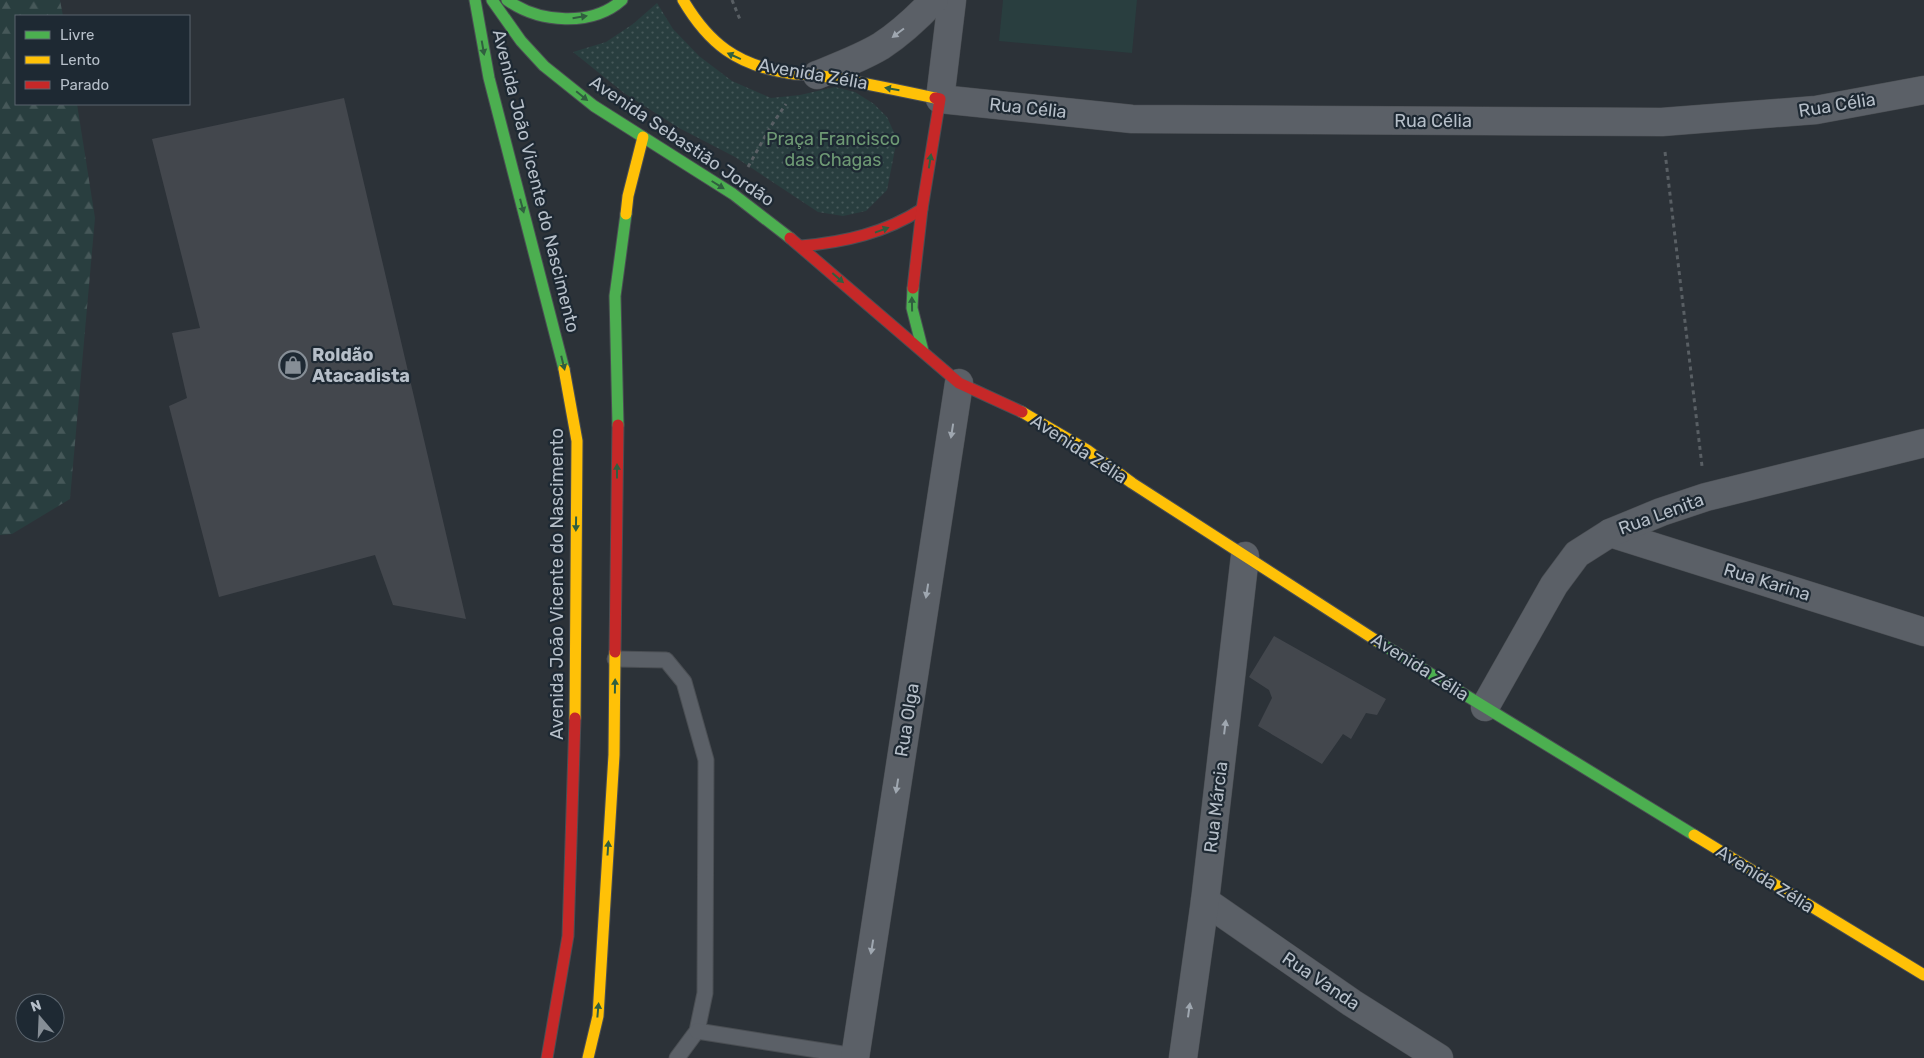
<svg xmlns="http://www.w3.org/2000/svg" width="1924" height="1058" viewBox="0 0 1924 1058" font-family="Rubik,sans-serif">
  <style>
    .grass { fill: url(#grass-dots) }
    .forest { fill: url(#forest-firs) }
    .garden { fill: #293e3f }
    .building { fill: #43474d }
    .lines { fill: none; stroke-linecap: round; stroke-linejoin: round }
    .lane-casing { stroke: #4a4e53; stroke-width: 17 }
    .street-casing { stroke: #4a4e53; stroke-width: 29 }
    .fast-casing { stroke: #4a4e53; stroke-width: 13 }
    .slow-casing { stroke: #4a4e53; stroke-width: 13 }
    .jam-casing { stroke: #4a4e53; stroke-width: 13 }
    .path { stroke: #595f64; stroke-width: 3; stroke-dasharray: 4 4; stroke-linecap: butt }
    .lane { stroke: #5b6067; stroke-width: 15 }
    .street { stroke: #5b6067; stroke-width: 28 }
    .fast { stroke: #4caf50; stroke-width: 11 }
    .slow { stroke: #ffc107; stroke-width: 11 }
    .jam { stroke: #c62828; stroke-width: 11 }
    .oneway { fill: #305f3f }
    .oneway2 { fill: #9fa7b0 }
    .labels { text-anchor: middle; stroke-width: 4.5; stroke-linejoin: round; paint-order: stroke }
    .street-label { font-size: 18px; fill: #b6bfc9; stroke: #1e2933 }
    .park-label { font-size: 18px; fill: #6e9974; stroke: #1e2933 }
    .poi-label { font-size: 18px; font-weight: bold; fill: #b6bfc9; stroke: #1e2933; text-anchor: start }
  </style>
  <defs>
    <pattern id="grass-dots" width="8" height="8" patternUnits="userSpaceOnUse" patternTransform="scale(1.25)"><rect width="8" height="8" fill="#293e3f"/><path d="M2 2h.1M6 6h.1" fill="none" stroke="#465859" stroke-width="1.8" stroke-linecap="round"/></pattern>
    <pattern id="forest-firs" width="22" height="20" patternUnits="userSpaceOnUse" patternTransform="scale(1.25)"><rect width="22" height="20" fill="#293e3f"/><path d="M5 1l3.5 6h-7zM16 11l3.5 6h-7z" fill="#465859"/></pattern>
  </defs>
  <rect width="100%" height="100%" fill="#2c3238"/>
  <polygon class="grass" points="657,3 673,29 699,56 732,81 771,98 800,95 835,87 855,92 874,104 887,117 897,139 887,190 866,211 843,216 818,212 735,157 679,128 624,93 573,52 606,42 633,24"/>
  <polygon class="forest" points="0,0 60,0 63,16 16,16 16,104 77,104 95,218 70,499 12,534 0,535"/>
  <polygon class="garden" points="1003,0 1137,0 1132,53 999,41"/>
  <g class="building">
    <polygon points="344,98 466,619 393,605 375,555 219,597 169,406 187,398 172,333 200,328 152,139"/>
    <polygon points="1274,636 1386,699 1377,715 1366,713 1351,739 1343,734 1322,764 1258,726 1272,698 1269,690 1249,677"/>
  </g>
  <g class="lines">
    <defs>
      <g id="lane">
        <polyline points="615,659 666,660 684,682 706,760 705,993 697,1031 677,1058"/>
        <polyline points="697,1031 855,1056"/>
      </g>
      <g id="street">
        <polyline points="952,0 940,99 1132,119 1662,122 1816,110 1924,90"/>
        <path d="M817 75C839 66 861 58 881 46 901 33 918 17 934 0"/>
        <polyline points="1610,533 1924,632"/>
        <polyline points="1485,707 1554,585 1577,554 1610,533 1661,512 1706,497 1924,443"/>
        <polyline points="1205,901 1352,1003 1439,1058"/>
        <polyline points="855,1058 959,383"/>
        <polyline points="1183,1058 1205,901 1245,556"/>
      </g>
      <g id="fast">
        <polyline points="475,0 489,78 564,369"/>
        <polyline points="492,0 521,41 544,66 594,106 733,194 790,238"/>
        <path d="M507 0C539 23 592 27 622 0"/>
        <polyline points="913,288 912,308 923,351"/>
        <polyline points="618,425 615,296 626,214"/>
        <polyline points="1377,641 1694,835"/>
      </g>
      <g id="slow">
        <path d="M683 0C709 44 737 65 788 73 799 75 811 74 822 76 860 82 897 90 935 98"/>
        <polyline points="626,214 628,196 643,137"/>
        <polyline points="564,369 577,441 575,718"/>
        <polyline points="1022,412 1087,450 1132,483 1377,641"/>
        <polyline points="1694,835 1924,975"/>
        <polyline points="588,1058 598,1016 614,755 615,652"/>
      </g>
      <g id="jam">
        <polyline points="790,238 959,383 1022,412"/>
        <path d="M801 246C845 242 885 233 922 209"/>
        <polyline points="913,288 922,209 940,99 935,98"/>
        <polyline points="615,652 618,425"/>
        <polyline points="547,1058 568,936 575,718"/>
      </g>
    </defs>
    <use href="#lane" class="lane-casing"/>
    <use href="#street" class="street-casing"/>
    <use href="#fast" class="fast-casing"/>
    <use href="#slow" class="slow-casing"/>
    <use href="#jam" class="jam-casing"/>
    <g class="path">
      <polyline points="732,0 741,22"/>
      <polyline points="1665,152 1702,466"/>
      <polyline points="748,167 771,126 786,104"/>
    </g>
    <use href="#lane" class="lane"/>
    <use href="#street" class="street"/>
    <use href="#fast" class="fast"/>
    <use href="#slow" class="slow"/>
    <use href="#jam" class="jam"/>
  </g>
  <defs><path id="oneway-solid" d="M-6-.8H1V-3.2L6.5 0L1 3.2V.8H-6Z" transform="scale(1.25)"/></defs>
  <g class="oneway">
    <use href="#oneway-solid" transform="translate(580 17) rotate(-9)"/>
    <use href="#oneway-solid" transform="translate(483 48) rotate(80)"/>
    <use href="#oneway-solid" transform="translate(734 56) rotate(-156)"/>
    <use href="#oneway-solid" transform="translate(892 89) rotate(-170)"/>
    <use href="#oneway-solid" transform="translate(582 96) rotate(39)"/>
    <use href="#oneway-solid" transform="translate(930 161) rotate(-81)"/>
    <use href="#oneway-solid" transform="translate(718 185) rotate(32)"/>
    <use href="#oneway-solid" transform="translate(522 206) rotate(75)"/>
    <use href="#oneway-solid" transform="translate(882 230) rotate(-20)"/>
    <use href="#oneway-solid" transform="translate(838 278) rotate(41)"/>
    <use href="#oneway-solid" transform="translate(912 304) rotate(-91)"/>
    <use href="#oneway-solid" transform="translate(563 363) rotate(76)"/>
    <use href="#oneway-solid" transform="translate(617 471) rotate(-90)"/>
    <use href="#oneway-solid" transform="translate(576 524) rotate(91)"/>
    <use href="#oneway-solid" transform="translate(615 686) rotate(-89)"/>
    <use href="#oneway-solid" transform="translate(608 848) rotate(-86)"/>
    <use href="#oneway-solid" transform="translate(598 1010) rotate(-85)"/>
  </g>
  <g class="oneway2">
    <use href="#oneway-solid" transform="translate(898 33) rotate(143)"/>
    <use href="#oneway-solid" transform="translate(952 431) rotate(99)"/>
    <use href="#oneway-solid" transform="translate(927 591) rotate(99)"/>
    <use href="#oneway-solid" transform="translate(1225 727) rotate(-83)"/>
    <use href="#oneway-solid" transform="translate(897 786) rotate(99)"/>
    <use href="#oneway-solid" transform="translate(872 947) rotate(99)"/>
    <use href="#oneway-solid" transform="translate(1189 1010) rotate(-82)"/>
  </g>
  <defs>
    <symbol id="shop-ring" viewBox="-11 -11 22 22"><circle r="9.5" fill="#1e2933" stroke="#868e96" stroke-width="1.5"/><path d="M-5-2.5h2.3a2.7 3.5 0 0 1 5.4 0H5L5.5 6h-11ZM-1.5-2.5h3a1.5 2.3 0 0 0-3 0Z" fill="#868e96"/></symbol>
  </defs>
  <g fill-rule="evenodd">
    <use href="#shop-ring" x="277" y="349" width="32" height="32"/>
  </g>
  <g class="labels">
    <g class="street-label">
      <text transform="translate(813 74) rotate(10)" y="6">Avenida Zélia</text>
      <text transform="translate(1837 105) rotate(-9)" y="6">Rua Célia</text>
      <text transform="translate(1028 108) rotate(6)" y="6">Rua Célia</text>
      <text x="1433" y="127">Rua Célia</text>
      <text transform="translate(682 141) rotate(34)" y="6">Avenida Sebastião Jordão</text>
      <text transform="translate(536 181) rotate(76)" y="6">Avenida João Vicente do Nascimento</text>
      <text transform="translate(1079 449) rotate(33)" y="6">Avenida Zélia</text>
      <text transform="translate(1661 514) rotate(-20)" y="6">Rua Lenita</text>
      <text transform="translate(1767 582) rotate(17)" y="6">Rua Karina</text>
      <text transform="translate(557 584) rotate(-90)" y="6">Avenida João Vicente do Nascimento</text>
      <text transform="translate(1420 667) rotate(32)" y="6">Avenida Zélia</text>
      <text transform="translate(907 720) rotate(-81)" y="6">Rua Olga</text>
      <text transform="translate(1216 807) rotate(-83)" y="6">Rua Márcia</text>
      <text transform="translate(1765 879) rotate(32)" y="6">Avenida Zélia</text>
      <text transform="translate(1321 981) rotate(34)" y="6">Rua Vanda</text>
    </g>
    <g class="park-label">
      <text x="833" y="145">Praça Francisco<tspan x="833" dy="21">das Chagas</tspan></text>
    </g>
    <g class="poi-label">
      <text x="312" y="361">Roldão<tspan x="312" dy="21">Atacadista</tspan></text>
    </g>
  </g>
  <rect x="15" y="15" width="175" height="90" fill="#1e2933" stroke="#5b656f"/>
  <rect x="25" y="31" width="25" height="8" fill="#4caf50" stroke="#5b656f"/>
  <text x="60" y="40" font-size="15" fill="#b6bfc9">Livre</text>
  <rect x="25" y="56" width="25" height="8" fill="#ffc107" stroke="#5b656f"/>
  <text x="60" y="65" font-size="15" fill="#b6bfc9">Lento</text>
  <rect x="25" y="81" width="25" height="8" fill="#c62828" stroke="#5b656f"/>
  <text x="60" y="90" font-size="15" fill="#b6bfc9">Parado</text>
  <g transform="translate(40 1018) rotate(341)"><circle r="24" fill="#1e2933" stroke="#5b656f"/>
  <path d="M0-4L9 19L0 12L-9 19Z" fill="#868e96"/>
  <text y="-8" font-size="14" font-weight="bold" text-anchor="middle" fill="#b6bfc9">N</text>
  </g>
</svg>
